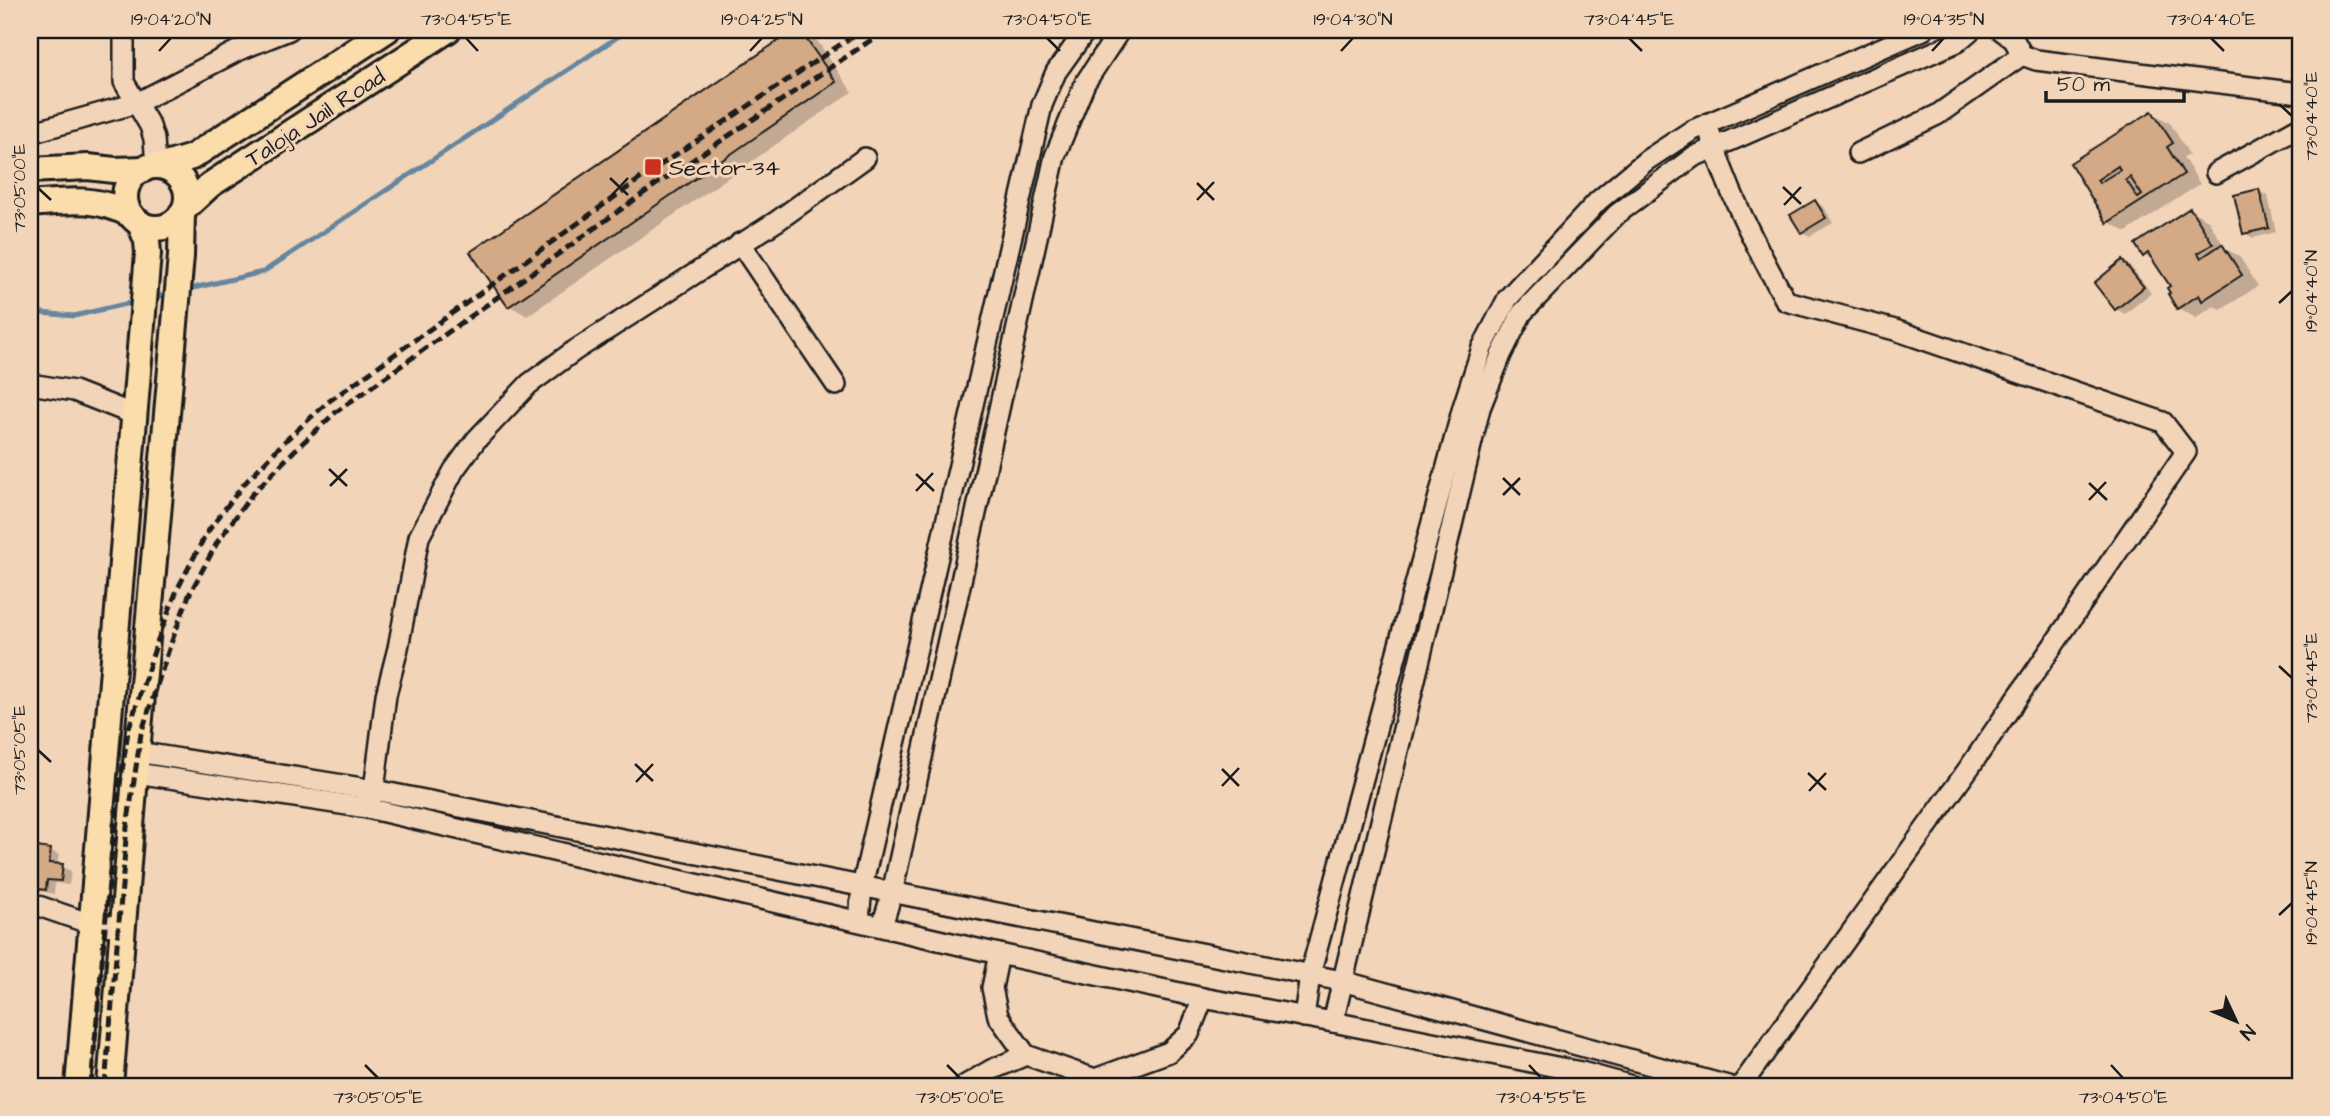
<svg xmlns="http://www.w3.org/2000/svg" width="2330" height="1116" viewBox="0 0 2330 1116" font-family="'Architects Daughter',sans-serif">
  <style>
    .shadow { fill: #0003 }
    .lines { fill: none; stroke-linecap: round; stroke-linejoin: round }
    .stream { stroke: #66869f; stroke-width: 5 }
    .building { fill: #d4a985; stroke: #1c1c1c; stroke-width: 2; fill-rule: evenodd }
    .minor-casing { stroke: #1c1c1c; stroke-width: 24 }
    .major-casing { stroke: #1c1c1c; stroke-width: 30 }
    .minor { stroke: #f2d4b8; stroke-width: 19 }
    .major { stroke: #faddab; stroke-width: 24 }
    .rail { stroke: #1c1c1c; stroke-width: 5; stroke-dasharray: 10 5; stroke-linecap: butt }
    .ticks { fill: none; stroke: #1c1c1c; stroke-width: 2.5 }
    .poi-dot { fill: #c8321e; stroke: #f2d4b8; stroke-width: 2.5 }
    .labels { text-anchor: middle; stroke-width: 6; stroke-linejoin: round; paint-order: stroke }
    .street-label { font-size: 23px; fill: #1c1c1c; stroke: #f2d4b8 }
    .poi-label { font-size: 23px; fill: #1c1c1c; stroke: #f2d4b8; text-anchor: start }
    .neatline { fill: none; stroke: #1c1c1c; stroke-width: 2.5 }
    .ticks-label { font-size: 18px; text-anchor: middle; fill: #1c1c1c }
  </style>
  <rect width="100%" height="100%" fill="#f2d4b8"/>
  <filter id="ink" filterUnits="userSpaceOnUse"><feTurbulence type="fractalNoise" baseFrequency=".0143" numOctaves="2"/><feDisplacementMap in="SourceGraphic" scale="14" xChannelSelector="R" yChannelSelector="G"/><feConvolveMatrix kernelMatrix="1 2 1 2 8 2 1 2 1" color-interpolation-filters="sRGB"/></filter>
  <g filter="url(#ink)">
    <g class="shadow">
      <polygon points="797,30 816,39 852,92 527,316 510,306 473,253"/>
      <polygon points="2152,113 2170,123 2189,154 2183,157 2200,184 2126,232 2109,222 2072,164"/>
      <polygon points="2259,191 2268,196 2276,232 2253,238 2245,233"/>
      <polygon points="1815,202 1824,207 1833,223 1810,236 1802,232"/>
      <polygon points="2190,210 2208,220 2226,249 2239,256 2258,286 2221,310 2214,306 2196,318 2178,308 2172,287 2156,262 2144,255"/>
      <polygon points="2123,262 2131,267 2151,293 2125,314 2116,309 2096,283"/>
      <polygon points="31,848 50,850 59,855 57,865 71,871 69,885 55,883 54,894 30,889"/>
    </g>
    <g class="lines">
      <g class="stream">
        <polyline points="185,290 263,272 628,30"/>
        <polyline points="151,298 172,293"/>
        <polyline points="30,312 74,316 138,301"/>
      </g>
    </g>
    <g class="building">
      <polygon points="794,30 800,30 836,82 508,307 470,252"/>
      <path d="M2152 111 2173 143 2167 147 2184 174 2107 223 2070 163ZM2118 166 2120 170 2099 183 2097 180ZM2130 177 2142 195 2138 198 2126 180Z"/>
      <polygon points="2259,189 2269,228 2243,234 2234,195"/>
      <polygon points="1815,200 1826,218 1801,233 1790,215"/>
      <polygon points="2190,208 2213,244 2198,253 2201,258 2222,244 2242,275 2202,301 2199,295 2177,309 2168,294 2170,293 2167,288 2170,286 2148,253 2143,257 2135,244"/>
      <polygon points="2122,260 2144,287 2115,310 2094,283"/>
      <polygon points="30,846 51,849 49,863 63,864 61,881 47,880 46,890 30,888"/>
    </g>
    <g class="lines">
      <defs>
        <g id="minor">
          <polyline points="124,30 124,82 150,126 154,139 156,166"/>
          <polyline points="2001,30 2014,40 2022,55 2036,60 2300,93"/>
          <path d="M1707 124C1725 186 1755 245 1786 301L1895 330 2163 422 2186 452 1969 768 1741 1086"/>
          <polyline points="30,133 137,103 237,51 289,30"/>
          <polyline points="1858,153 1937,115 2022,55"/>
          <polyline points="2216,173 2300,127"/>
          <polyline points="740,243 836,385"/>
          <polyline points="30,384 74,391 135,415"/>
          <polyline points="137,752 374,790 1342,981 1728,1086"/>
          <polyline points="136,773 367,808 999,954 1203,998 1333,1022 1581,1072 1632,1086"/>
          <polyline points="370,800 374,790 386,695 398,648 419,537 454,470 476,440 529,384 574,351 777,221 865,158"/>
          <polyline points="30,903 91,924 124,927"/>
          <polyline points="859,920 862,887 1042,105 1056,72 1086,30"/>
          <polyline points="882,926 892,893 1055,156 1085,83 1120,30"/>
          <polyline points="999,954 992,988 998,1016 1026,1055"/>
          <polyline points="1304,1017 1310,975 1463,407 1482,348 1508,298 1598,201 1647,160 1691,131 1923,30"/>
          <polyline points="1333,1022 1480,408 1501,355 1522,313 1617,214 1693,157 1957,42 1971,30"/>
          <polyline points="1095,1079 1169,1052 1189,1034 1203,998"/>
          <polyline points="964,1086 991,1070 1026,1055 1095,1079 1107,1086"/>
        </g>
        <g id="major">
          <polyline points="162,166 192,157 387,30"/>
          <circle cx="156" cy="197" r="31"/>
          <polyline points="30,170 88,167 114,170 144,169"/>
          <path d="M30 204C68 201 96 196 131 215"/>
          <polyline points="185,208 210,185 448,30"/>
          <polyline points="78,1086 148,253 147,241 140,223"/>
          <polyline points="110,1086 137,752 181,256 182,213"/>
        </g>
      </defs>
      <use href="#minor" class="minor-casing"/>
      <use href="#major" class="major-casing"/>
      <use href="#minor" class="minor"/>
      <use href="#major" class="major"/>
      <g class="rail">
        <polyline points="91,1086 114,825 128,731 157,642 177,590 206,534 243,485 285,441 328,402 644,176 862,30"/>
        <polyline points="105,1086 127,827 141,734 170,646 189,595 218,541 253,493 294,451 336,412 651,188 886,30"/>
      </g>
    </g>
  </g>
  <path class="ticks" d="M466 38 478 51M1047 38 1060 51M1629 38 1642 51M2211 38 2224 51M159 51 171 38M750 51 762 38M1341 51 1353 38M1932 51 1944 38M2279 104 2292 116M610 178 628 195M1197 183 1214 200M1783 187 1801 204M38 188 51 200M611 196 628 178M1197 200 1214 182M1784 205 1801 187M2279 303 2292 291M329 469 347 486M916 474 934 491M1503 478 1520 495M2089 483 2107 500M330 486 347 469M916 491 933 473M1503 495 1520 478M2089 500 2106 482M2279 666 2292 678M38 750 51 762M635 764 653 781M1222 769 1239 786M1808 773 1826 790M636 782 653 764M1222 786 1239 768M1809 791 1826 773M2279 915 2292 903M365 1065 378 1078M947 1065 960 1078M1529 1065 1541 1078M2111 1065 2123 1078"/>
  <rect class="poi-dot" x="644" y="158" width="18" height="18" rx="3.5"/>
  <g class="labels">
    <g class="street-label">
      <text transform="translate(315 117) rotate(-33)" y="8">Taloja Jail Road</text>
    </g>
    <g class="poi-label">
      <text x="669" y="175">Sector-34</text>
    </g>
  </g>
  <rect width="2330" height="1116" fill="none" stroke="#f2d4b8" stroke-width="77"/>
  <g transform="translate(2236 1021) rotate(134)" stroke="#f2d4b8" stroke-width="5" paint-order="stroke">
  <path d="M0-5L12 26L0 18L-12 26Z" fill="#1c1c1c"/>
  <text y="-10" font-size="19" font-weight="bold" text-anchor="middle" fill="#1c1c1c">N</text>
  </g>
  <path d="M2046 91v10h138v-10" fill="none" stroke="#1c1c1c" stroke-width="3.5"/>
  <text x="2057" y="91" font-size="21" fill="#1c1c1c" stroke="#f2d4b8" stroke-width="5" paint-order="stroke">50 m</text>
  <rect x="38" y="38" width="2254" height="1040" class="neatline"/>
  <g class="ticks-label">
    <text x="171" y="25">19°04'20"N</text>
    <text x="466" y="25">73°04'55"E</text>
    <text x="762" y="25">19°04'25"N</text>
    <text x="1047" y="25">73°04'50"E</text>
    <text x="1353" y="25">19°04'30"N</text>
    <text x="1629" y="25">73°04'45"E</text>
    <text x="1944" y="25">19°04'35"N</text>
    <text x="2211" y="25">73°04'40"E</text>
    <text transform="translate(2311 116) rotate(-90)" y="6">73°04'40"E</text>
    <text transform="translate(19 188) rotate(-90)" y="6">73°05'00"E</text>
    <text transform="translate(2311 291) rotate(-90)" y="6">19°04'40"N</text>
    <text transform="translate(2311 678) rotate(-90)" y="6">73°04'45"E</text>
    <text transform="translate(19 750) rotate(-90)" y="6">73°05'05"E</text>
    <text transform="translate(2311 903) rotate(-90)" y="6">19°04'45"N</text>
    <text x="378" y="1103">73°05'05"E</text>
    <text x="960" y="1103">73°05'00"E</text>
    <text x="1541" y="1103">73°04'55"E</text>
    <text x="2123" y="1103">73°04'50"E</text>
  </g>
</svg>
